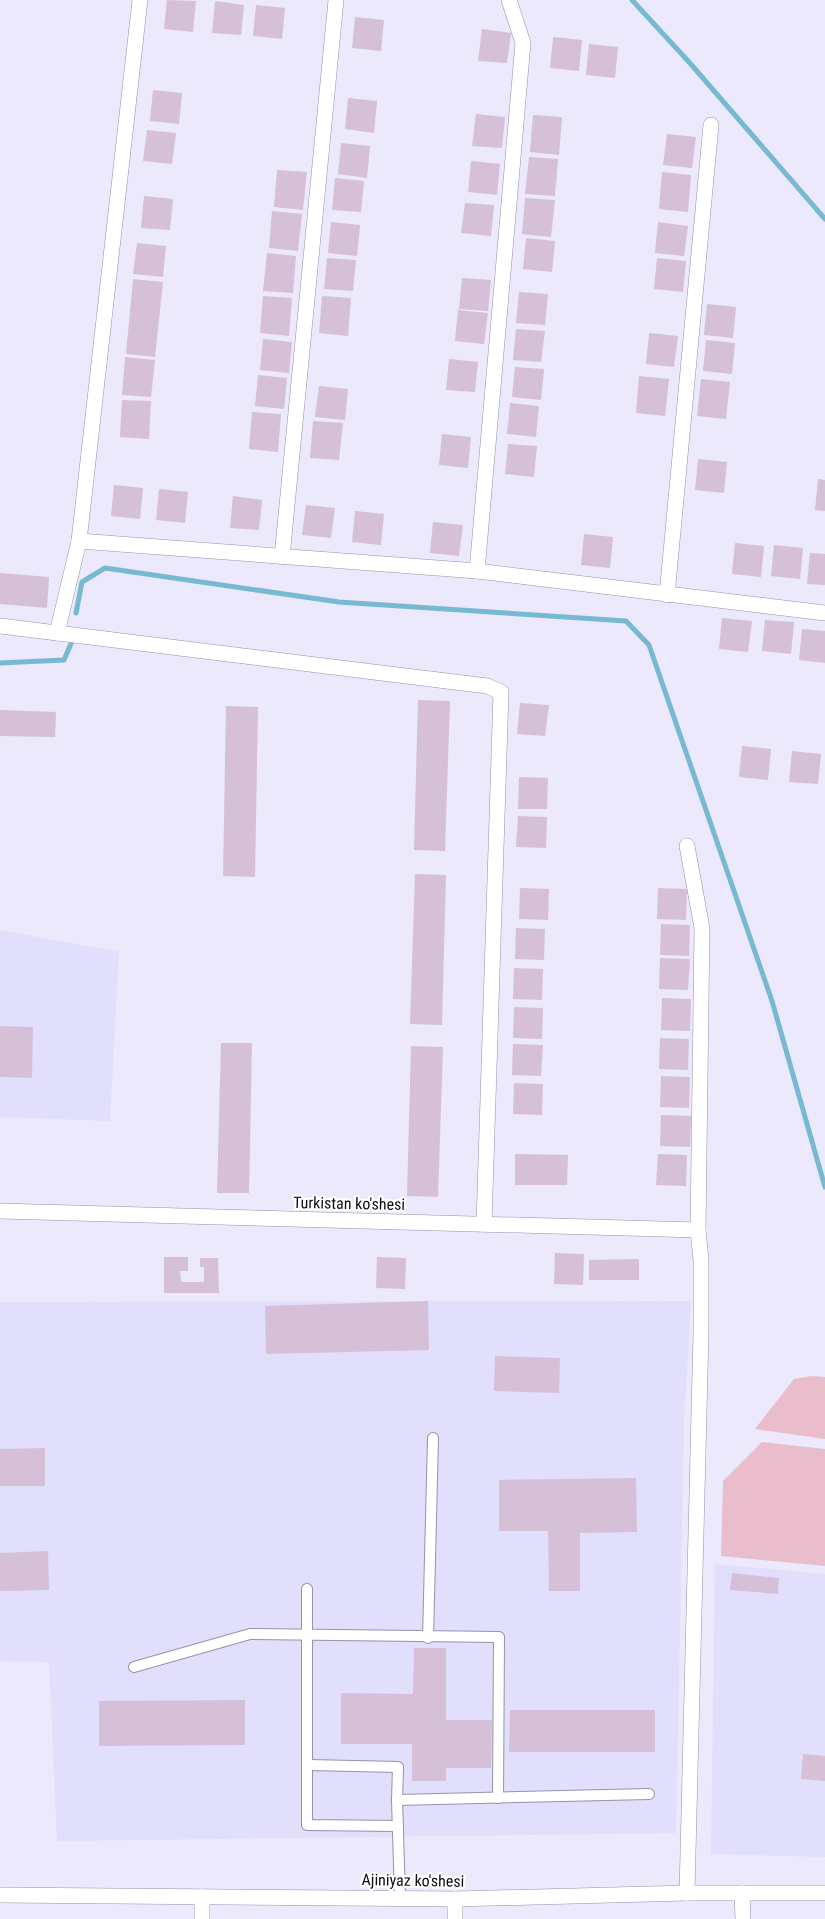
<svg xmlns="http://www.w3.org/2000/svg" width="825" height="1919" viewBox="0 0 825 1919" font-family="'Roboto Condensed',sans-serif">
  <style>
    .built { fill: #e1dffb }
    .green { fill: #eabdcc }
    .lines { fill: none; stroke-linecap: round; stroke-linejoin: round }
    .stream { stroke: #77b9d1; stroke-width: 5 }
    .building { fill: #d5c0d7 }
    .pedestrian-casing { stroke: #9592ad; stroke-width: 12 }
    .minor-casing { stroke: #9592ad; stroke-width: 16 }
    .pedestrian { stroke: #fff; stroke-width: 10 }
    .minor { stroke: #fff; stroke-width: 15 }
    .labels { text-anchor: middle; stroke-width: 4.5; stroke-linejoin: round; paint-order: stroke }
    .street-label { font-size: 16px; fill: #0b0a13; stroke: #fff }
  </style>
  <rect width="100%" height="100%" fill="#ebe9fb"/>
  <g class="built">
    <polygon points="0,930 119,952 110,1121 0,1117"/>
    <polygon points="691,1301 684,1422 676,1833 57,1841 49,1662 0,1661 0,1302"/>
    <polygon points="715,1564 825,1574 825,1857 711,1854"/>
  </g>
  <g class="green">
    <polygon points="812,1376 825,1377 825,1439 755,1429 794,1379"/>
    <polygon points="762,1442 825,1449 825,1566 721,1556 723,1481"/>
  </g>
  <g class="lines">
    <g class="stream">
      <polyline points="632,0 689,62 825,219"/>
      <polyline points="76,613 82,582 105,568 339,602 626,621 649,645 772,1001 825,1187"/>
      <polyline points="0,663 64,660 73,639"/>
    </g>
  </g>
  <g class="building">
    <polygon points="167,0 196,1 193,32 164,29"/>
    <polygon points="215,1 244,5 241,35 212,33"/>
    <polygon points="256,5 285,8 282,39 253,36"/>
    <polygon points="355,17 384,20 381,51 352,48"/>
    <polygon points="482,29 511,33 507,63 478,61"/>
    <polygon points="553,37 582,40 579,71 550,68"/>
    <polygon points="589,44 618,47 615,78 586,75"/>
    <polygon points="153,90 182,93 179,124 150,121"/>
    <polygon points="348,98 377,101 374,133 345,129"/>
    <polygon points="476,114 505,117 502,148 472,146"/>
    <polygon points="533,115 562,117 559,155 530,152"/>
    <polygon points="147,130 176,133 172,164 143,161"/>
    <polygon points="667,134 696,137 692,168 663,165"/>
    <polygon points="341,143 370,146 367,178 338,174"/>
    <polygon points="529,157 558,159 555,196 525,194"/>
    <polygon points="471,161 500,164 497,195 468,192"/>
    <polygon points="277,170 307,172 303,210 274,207"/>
    <polygon points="662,172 691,175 688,212 659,209"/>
    <polygon points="335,178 364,181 361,212 332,210"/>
    <polygon points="144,196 173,199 170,230 141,228"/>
    <polygon points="525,198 555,200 551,237 522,234"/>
    <polygon points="465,203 494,205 491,236 461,233"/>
    <polygon points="272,211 302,214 298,251 269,248"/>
    <polygon points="331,222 360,225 357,256 328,253"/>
    <polygon points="658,222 688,226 684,256 655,253"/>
    <polygon points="526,238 555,241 552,272 523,269"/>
    <polygon points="137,243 166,246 163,277 133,274"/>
    <polygon points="267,253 296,256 293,293 263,291"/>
    <polygon points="327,258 356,260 353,291 324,289"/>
    <polygon points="657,258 686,261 683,292 654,289"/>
    <polygon points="462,278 491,280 488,311 459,309"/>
    <polygon points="133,279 163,282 155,357 126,354"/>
    <polygon points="519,292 548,294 545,325 516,323"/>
    <polygon points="263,296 292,298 289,336 260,333"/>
    <polygon points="322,296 351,298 348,336 319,333"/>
    <polygon points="707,304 736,307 733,338 704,335"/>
    <polygon points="458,310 488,313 484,344 455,341"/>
    <polygon points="516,329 545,331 541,362 513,360"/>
    <polygon points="649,333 678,336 674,367 646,364"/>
    <polygon points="263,339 292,342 289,373 260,370"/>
    <polygon points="706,340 735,343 732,374 703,371"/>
    <polygon points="125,357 155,360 151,397 122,395"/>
    <polygon points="449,359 478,362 475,392 446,390"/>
    <polygon points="515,367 544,369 541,400 512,397"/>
    <polygon points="258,375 287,378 284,409 255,406"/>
    <polygon points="639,376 669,379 665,416 636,413"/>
    <polygon points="701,379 730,382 726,419 697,416"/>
    <polygon points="319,386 348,389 345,420 315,417"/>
    <polygon points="122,400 151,401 149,439 120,437"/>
    <polygon points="510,403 539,406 536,437 507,434"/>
    <polygon points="252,412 281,414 278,452 249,449"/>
    <polygon points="313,421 343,423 339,460 310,458"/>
    <polygon points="442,434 471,437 468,468 439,465"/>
    <polygon points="508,444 537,446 534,477 505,474"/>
    <polygon points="698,459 727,462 724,493 695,490"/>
    <polygon points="818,479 825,480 825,511 815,510"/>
    <polygon points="114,485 143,488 140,519 111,516"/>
    <polygon points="159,489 188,492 185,523 156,520"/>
    <polygon points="233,496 262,500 259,530 230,528"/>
    <polygon points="306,505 335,508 331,538 302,535"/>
    <polygon points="355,511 384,514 381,545 352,542"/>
    <polygon points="433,522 463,525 459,556 430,553"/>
    <polygon points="584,534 613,537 610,568 581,565"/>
    <polygon points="735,543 764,546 761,577 732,574"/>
    <polygon points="774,545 803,548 800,579 771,576"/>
    <polygon points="810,553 825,554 825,585 807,584"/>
    <polygon points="0,573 49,577 47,608 0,604"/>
    <polygon points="722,618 752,621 748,652 719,649"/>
    <polygon points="765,620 794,622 791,654 762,651"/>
    <polygon points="802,629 825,631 825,663 799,660"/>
    <polygon points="418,700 450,701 445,851 414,850"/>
    <polygon points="520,703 549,705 545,736 517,734"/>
    <polygon points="226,706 258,707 255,877 223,876"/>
    <polygon points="0,710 56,712 55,737 0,736"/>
    <polygon points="742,746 771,749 768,780 739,777"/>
    <polygon points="792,751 821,754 818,784 789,782"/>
    <polygon points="519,777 548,778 547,809 518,809"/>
    <polygon points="518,816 547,817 546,848 516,847"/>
    <polygon points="415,874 446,875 442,1025 410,1024"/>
    <polygon points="520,888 549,889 548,920 519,919"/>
    <polygon points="658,888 687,889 686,920 657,919"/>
    <polygon points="661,924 690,925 689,956 660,955"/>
    <polygon points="516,928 545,929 544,960 515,959"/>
    <polygon points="660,958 690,959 688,990 659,989"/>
    <polygon points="514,968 543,969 542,1000 513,999"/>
    <polygon points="662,998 691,999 690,1031 661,1030"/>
    <polygon points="514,1007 543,1008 542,1039 513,1038"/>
    <polygon points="0,1026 33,1027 32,1078 0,1077"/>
    <polygon points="660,1038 689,1039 688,1070 659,1069"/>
    <polygon points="221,1043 252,1043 249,1193 217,1193"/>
    <polygon points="513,1044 543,1045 541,1076 512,1075"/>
    <polygon points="411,1046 443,1047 438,1197 407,1196"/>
    <polygon points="661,1076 690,1077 689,1108 660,1107"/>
    <polygon points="514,1083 543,1084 542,1115 513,1114"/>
    <polygon points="661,1115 691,1116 690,1147 660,1146"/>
    <polygon points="515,1154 568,1155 567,1185 515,1185"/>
    <polygon points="658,1154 687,1155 686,1186 656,1185"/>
    <polygon points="555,1253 584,1254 583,1285 554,1284"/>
    <polygon points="164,1257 188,1257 188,1271 180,1271 181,1282 204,1282 204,1267 200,1267 200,1258 218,1258 219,1293 164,1293"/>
    <polygon points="377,1257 406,1258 405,1289 376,1288"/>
    <polygon points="639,1259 639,1280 589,1280 589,1260"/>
    <polygon points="428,1301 429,1350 266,1354 265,1306"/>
    <polygon points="495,1356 560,1358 559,1393 494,1391"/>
    <polygon points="45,1448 45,1486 0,1486 0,1449"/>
    <polygon points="636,1478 637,1532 580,1533 580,1591 549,1591 548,1531 499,1531 499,1480"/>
    <polygon points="48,1551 49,1590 0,1591 0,1553"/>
    <polygon points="732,1573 779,1578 778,1594 730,1590"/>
    <polygon points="414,1648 446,1648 446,1720 492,1720 491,1768 446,1768 446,1781 412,1781 412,1744 341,1744 341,1693 413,1694"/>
    <polygon points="245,1700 245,1745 99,1746 99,1701"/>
    <polygon points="510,1710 655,1710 655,1752 509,1752"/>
    <polygon points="803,1754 825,1756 825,1781 801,1779"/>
  </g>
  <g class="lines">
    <defs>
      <g id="pedestrian">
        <polyline points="307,1589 307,1825 398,1826"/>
        <polyline points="428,1638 433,1438"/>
        <polyline points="134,1667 250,1634 499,1637 498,1798"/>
        <polyline points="309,1765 398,1767 397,1800 649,1794"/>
        <polyline points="397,1800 400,1898"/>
      </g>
      <g id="minor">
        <polyline points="79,541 477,571 825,613"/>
        <polyline points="282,557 336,0"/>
        <polyline points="477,571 523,43 509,0"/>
        <polyline points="667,595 711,125"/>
        <polyline points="0,626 487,686 501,692 484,1224"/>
        <polyline points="57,633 79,541 140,0"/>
        <polyline points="687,846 702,928 698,1230 701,1260 701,1333 687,1893"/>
        <polyline points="0,1211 698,1230"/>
        <polyline points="742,1893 743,1919"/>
        <polyline points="0,1895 455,1899 687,1893 825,1893"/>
        <polyline points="202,1919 202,1897"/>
        <polyline points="455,1919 455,1899"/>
      </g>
    </defs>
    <use href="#pedestrian" class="pedestrian-casing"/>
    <use href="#minor" class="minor-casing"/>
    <use href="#pedestrian" class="pedestrian"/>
    <use href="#minor" class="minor"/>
  </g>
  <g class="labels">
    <g class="street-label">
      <text transform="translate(349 1203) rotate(1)" y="6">Turkistan ko'shesi</text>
      <text transform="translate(413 1880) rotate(1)" y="6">Ajiniyaz ko'shesi</text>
    </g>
  </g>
</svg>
